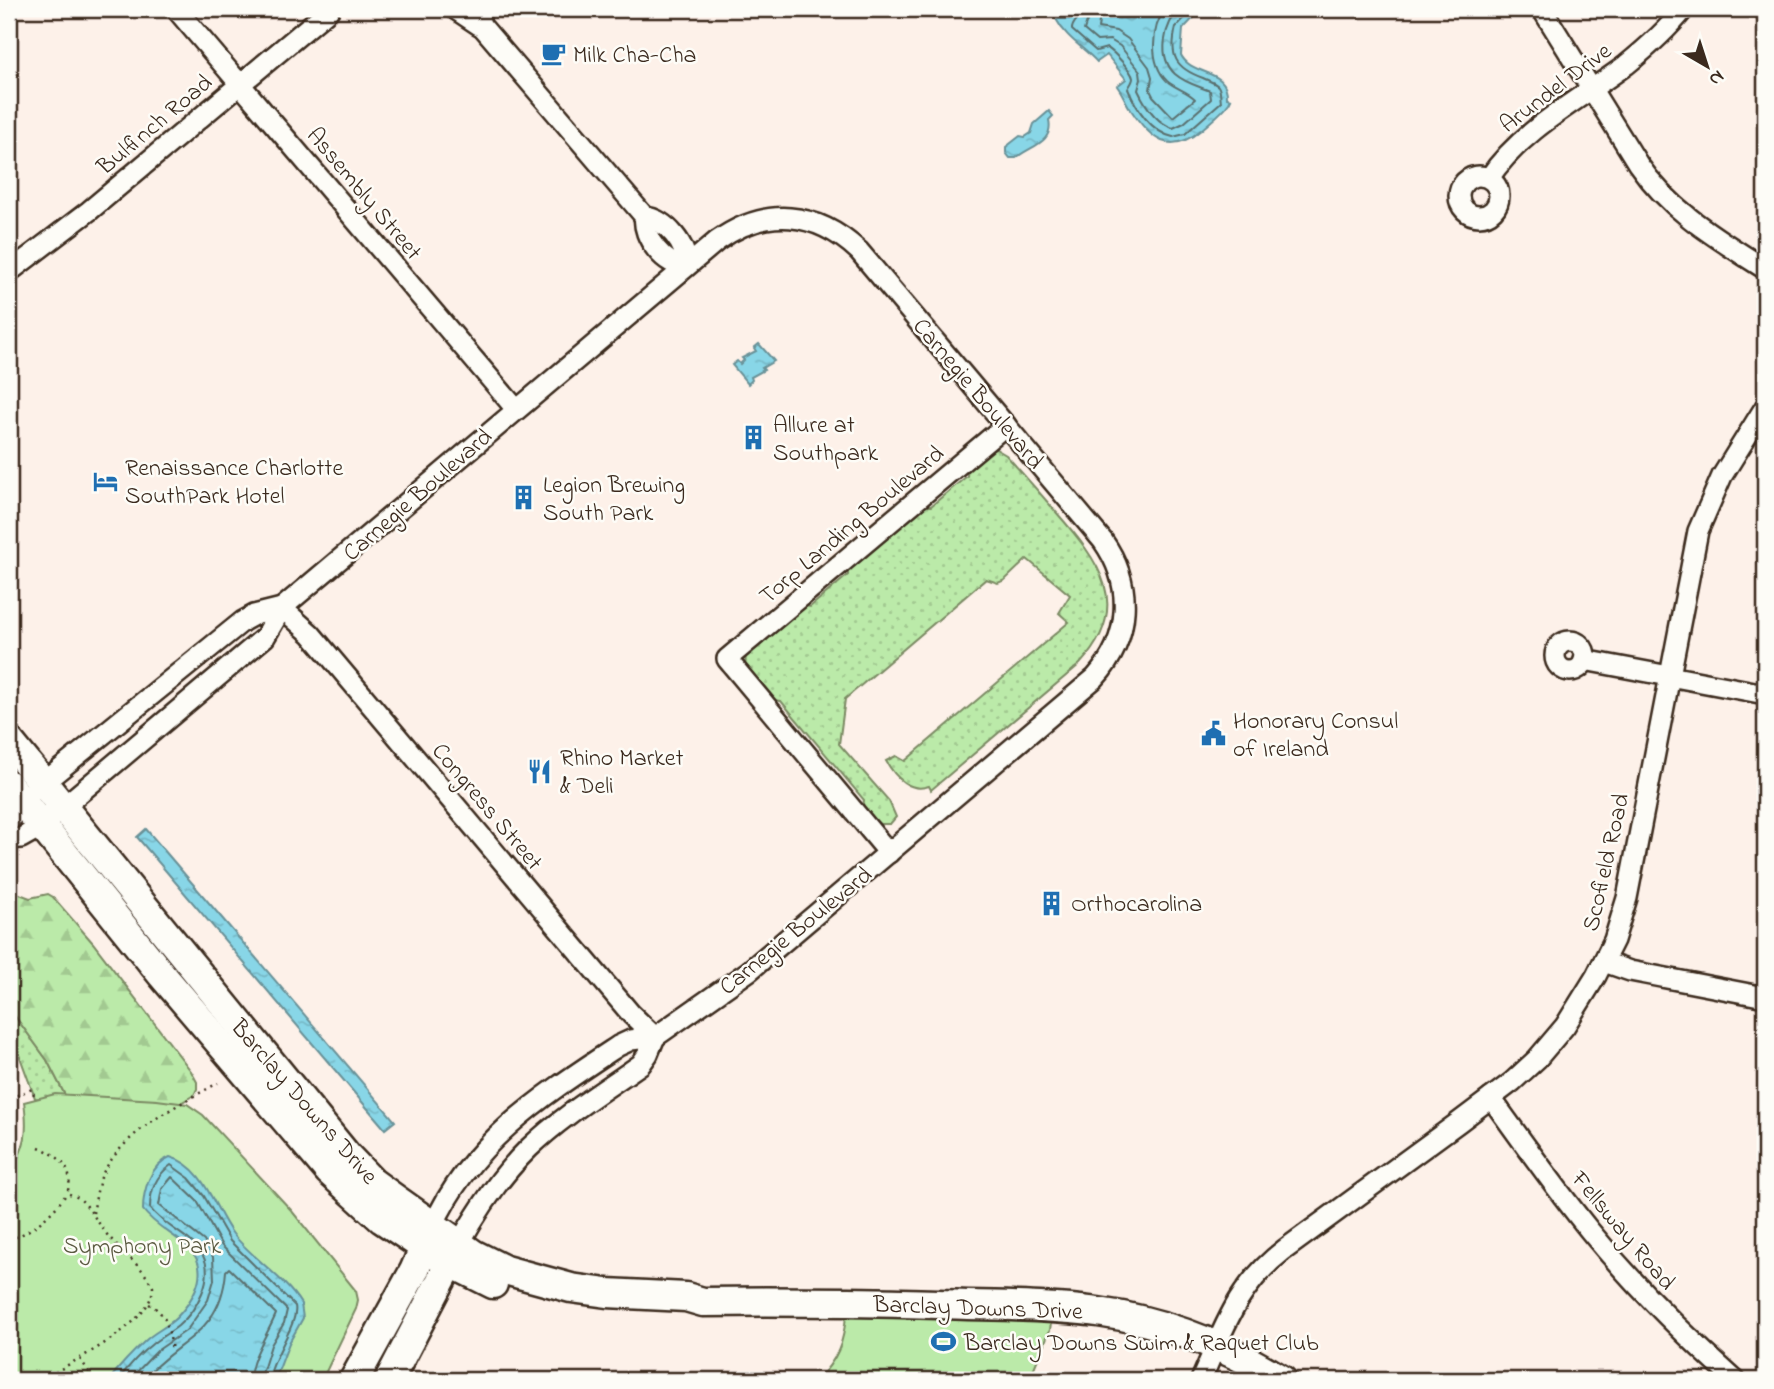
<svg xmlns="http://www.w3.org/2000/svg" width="1774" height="1389" viewBox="0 0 1774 1389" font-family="'Indie Flower',sans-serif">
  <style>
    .grass { fill: url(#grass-dots); stroke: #7b8a64; stroke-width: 2 }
    .forest { fill: url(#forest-firs); stroke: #7b8a64; stroke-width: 2 }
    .park { fill: #bbeaa9; stroke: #7b8a64; stroke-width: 2 }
    .water { fill: url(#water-ripples); stroke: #699197; stroke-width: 2 }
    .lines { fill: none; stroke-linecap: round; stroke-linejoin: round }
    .shore { stroke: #5a6f6e; stroke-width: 2 }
    .street-casing { stroke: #3b2a1e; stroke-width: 24 }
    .secondary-casing { stroke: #3b2a1e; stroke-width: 33 }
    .path { stroke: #3b2a1e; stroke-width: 2.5; stroke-dasharray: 2 5; stroke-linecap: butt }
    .street { stroke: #fdfcf7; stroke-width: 19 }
    .secondary { stroke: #fdfcf7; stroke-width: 28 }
    .labels { text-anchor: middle; stroke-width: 5; stroke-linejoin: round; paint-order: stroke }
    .poi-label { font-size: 24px; fill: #3b2a1e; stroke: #fdfcf7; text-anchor: start }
    .street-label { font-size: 24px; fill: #3b2a1e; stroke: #fdfcf7 }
    .park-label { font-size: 24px; fill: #5b5a41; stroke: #fdfcf7 }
  </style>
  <defs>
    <pattern id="grass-dots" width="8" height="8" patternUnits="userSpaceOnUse" patternTransform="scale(1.75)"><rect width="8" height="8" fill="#bbeaa9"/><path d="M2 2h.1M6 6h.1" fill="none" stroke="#a2c991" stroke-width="1.8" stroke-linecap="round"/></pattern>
    <pattern id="forest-firs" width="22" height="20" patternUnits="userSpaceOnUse" patternTransform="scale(1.75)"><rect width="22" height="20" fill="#bbeaa9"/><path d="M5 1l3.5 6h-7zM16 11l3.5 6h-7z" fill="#a2c991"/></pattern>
    <pattern id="water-ripples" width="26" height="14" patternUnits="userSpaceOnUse" patternTransform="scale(1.75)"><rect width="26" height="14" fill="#88d6e7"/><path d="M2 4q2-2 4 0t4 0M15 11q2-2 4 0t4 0" fill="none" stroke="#76b8c6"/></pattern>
  </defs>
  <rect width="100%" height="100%" fill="#fdf1e9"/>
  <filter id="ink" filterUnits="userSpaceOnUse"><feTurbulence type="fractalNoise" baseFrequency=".0143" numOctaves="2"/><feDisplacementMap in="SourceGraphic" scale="14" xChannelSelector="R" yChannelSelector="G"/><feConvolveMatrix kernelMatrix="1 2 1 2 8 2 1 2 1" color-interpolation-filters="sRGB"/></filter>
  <g filter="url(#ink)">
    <g class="grass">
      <path d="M996 449 1006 455C1023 474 1040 493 1056 512 1099 561 1134 606 1080 664L931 790 929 786C910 793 895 777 886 761L896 756 905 761 1069 622 1059 613 1070 595 1027 559 1005 580 998 583 986 579 845 699 839 744 889 801 896 817 890 824H879L863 807 864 800 781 701 772 700 745 666 746 654 802 605 810 607 848 575V567L922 506H931L967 476 968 466 989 450Z"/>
      <polygon points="9,1008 47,1060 67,1099 35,1098 9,1027"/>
    </g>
    <polygon class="forest" points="9,890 30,898 48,894 53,897 93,943 191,1071 197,1082 197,1089 194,1095 172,1108 67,1099 47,1060 9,1008"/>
    <g class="park">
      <path d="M55 1094 157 1100 187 1104 203 1115 291 1210 356 1291 358 1300 356 1309 322 1380H9V1171C27 1149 28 1130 24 1102Z"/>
      <path d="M846 1315 1052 1316 1050 1330 1029 1380H817C837 1360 844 1343 846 1315Z"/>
    </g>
    <g class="water">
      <path d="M1077 9H1202L1183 29 1181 55C1192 77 1229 68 1227 98L1231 99 1229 103C1222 113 1211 121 1201 130 1170 156 1151 140 1131 110 1126 103 1123 94 1117 86L1126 79 1107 55 1097 62C1083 47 1066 38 1056 19H1069Z"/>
      <path d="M1049 111 1053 116 1049 120C1054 143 1030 146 1016 158H1010L1006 153V147L1020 136 1025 137 1031 133 1034 124Z"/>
      <polygon points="759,344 774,361 762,368 764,370 751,377 752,380 748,384 732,365 737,361 740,364 744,360 742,358 756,351 754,348"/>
      <polygon points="146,829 395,1121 385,1129 137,837"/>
      <path d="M170 1157C205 1166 215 1211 233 1234 253 1259 284 1277 301 1304L303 1318 289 1343 275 1380H109C120 1366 132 1353 145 1341 154 1332 167 1327 176 1318 190 1304 208 1276 195 1256 182 1237 157 1229 143 1210 143 1191 150 1165 170 1157Z"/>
    </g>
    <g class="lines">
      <g class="shore">
        <path d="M1082 9C1082 18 1071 22 1072 30L1096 51 1107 48C1113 51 1132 71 1133 78 1133 82 1129 86 1128 89 1136 108 1151 132 1173 137L1185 134 1221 102C1220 97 1221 90 1218 86 1214 82 1207 80 1203 78 1175 68 1169 56 1176 27L1193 9"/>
        <path d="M1091 9 1084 30 1097 41 1110 40 1120 46 1140 71 1141 79 1138 90C1145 105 1157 123 1173 128L1184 123 1211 99 1210 91C1198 86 1185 83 1175 74 1157 57 1164 24 1180 9"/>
        <path d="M1101 9 1098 28 1116 31 1128 39 1149 67 1152 77 1150 90 1153 96 1173 117 1195 99C1188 91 1176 89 1167 81 1149 63 1151 28 1165 9"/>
        <path d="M118 1380C128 1367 138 1355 151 1345 159 1338 169 1333 178 1326 196 1311 216 1277 202 1254 189 1234 164 1227 150 1208 150 1190 157 1175 171 1165L189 1178 204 1196 230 1241 295 1306C299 1323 271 1358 269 1380"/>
        <polyline points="129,1380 158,1350 187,1330 208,1300 214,1280 213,1257 204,1241 159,1205 162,1189 172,1177 197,1201 222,1246 287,1310 284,1323 271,1345 260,1380"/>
        <path d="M143 1380C176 1339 221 1336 226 1271L229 1268 276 1314C267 1336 251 1356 250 1380"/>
      </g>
      <defs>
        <g id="street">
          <polyline points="176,9 516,409"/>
          <polyline points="455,9 479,25 480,19 473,9"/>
          <path d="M1542 9 1638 164C1670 211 1718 239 1765 269"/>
          <polyline points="480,24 645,217"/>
          <circle cx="1479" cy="196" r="20"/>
          <path d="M1489 178C1522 129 1579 100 1626 65 1647 48 1667 30 1684 9"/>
          <path d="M645 217C665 218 689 247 686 266 666 268 641 236 645 217Z"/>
          <polyline points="9,272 89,211 329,10"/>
          <circle cx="1570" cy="656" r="15"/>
          <polyline points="1584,660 1765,694"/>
          <polyline points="9,822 21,801 243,621 254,615 282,608 265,637 37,829 21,838 9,839"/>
          <polyline points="889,853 727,659 1006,425"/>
          <polyline points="1604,962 1630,971 1765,997"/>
          <path d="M1491 1098C1523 1142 1555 1188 1590 1231 1634 1285 1683 1334 1735 1380"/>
          <path d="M433 1226C470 1142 544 1095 618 1046L631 1040 655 1037 749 971 1095 678C1131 638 1134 585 1103 541L859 251C816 211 766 206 717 241L282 608 311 634 631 1014 655 1037"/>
          <path d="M459 1244C478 1210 500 1176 529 1148 562 1116 603 1091 641 1064L648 1054 655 1037"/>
          <path d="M1201 1380C1224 1328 1237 1286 1284 1250L1459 1122 1512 1082 1537 1059 1565 1026 1596 976 1614 940 1627 898 1698 531 1722 476 1765 407"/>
        </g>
        <g id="secondary">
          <path d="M9 741 348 1157 372 1182 394 1198 473 1254 505 1270 571 1288 607 1293 686 1297 703 1302C782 1301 860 1302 938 1304 991 1306 1045 1305 1098 1312 1163 1321 1226 1346 1282 1380"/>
          <polyline points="9,785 162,975 329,1171 382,1219 437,1256 493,1284"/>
          <polyline points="354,1380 414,1271 431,1232"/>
          <polyline points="389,1380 459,1246"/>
        </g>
      </defs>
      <use href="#street" class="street-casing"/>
      <use href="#secondary" class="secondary-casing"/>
      <g class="path">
        <polyline points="10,1098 32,1089 35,1098"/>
        <path d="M39 1147C59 1156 76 1169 67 1193L79 1198 86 1205 108 1236 143 1271 153 1287C152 1326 72 1360 43 1380"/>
        <path d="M93 1213C96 1200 97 1183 104 1171 130 1127 175 1107 218 1083"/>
        <path d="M9 1240C33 1231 53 1214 67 1193"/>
        <path d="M149 1304C169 1315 169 1331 172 1351"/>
        <polyline points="80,1359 95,1380"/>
      </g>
      <use href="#street" class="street"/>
      <use href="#secondary" class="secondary"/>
    </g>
  </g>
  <defs>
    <symbol id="cafe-bare" viewBox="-9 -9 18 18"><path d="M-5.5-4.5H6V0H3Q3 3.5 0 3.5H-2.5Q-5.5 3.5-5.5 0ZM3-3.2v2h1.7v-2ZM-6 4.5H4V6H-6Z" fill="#1f6fb2" stroke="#fdfcf7" stroke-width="2.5" paint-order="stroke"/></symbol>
    <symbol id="building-bare" viewBox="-9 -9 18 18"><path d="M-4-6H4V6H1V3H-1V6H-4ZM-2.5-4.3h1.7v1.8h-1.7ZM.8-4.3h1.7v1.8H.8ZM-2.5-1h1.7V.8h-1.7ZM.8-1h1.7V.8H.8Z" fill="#1f6fb2" stroke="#fdfcf7" stroke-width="2.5" paint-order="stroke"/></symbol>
    <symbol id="hotel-bare" viewBox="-9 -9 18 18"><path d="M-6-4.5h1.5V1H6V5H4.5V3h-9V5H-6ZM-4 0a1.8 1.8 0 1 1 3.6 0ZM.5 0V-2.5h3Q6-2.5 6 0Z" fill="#1f6fb2" stroke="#fdfcf7" stroke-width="2.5" paint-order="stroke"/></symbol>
    <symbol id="civic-bare" viewBox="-9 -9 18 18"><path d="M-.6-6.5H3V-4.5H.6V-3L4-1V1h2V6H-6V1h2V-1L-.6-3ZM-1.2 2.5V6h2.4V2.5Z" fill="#1f6fb2" stroke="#fdfcf7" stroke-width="2.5" paint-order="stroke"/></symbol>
    <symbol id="restaurant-bare" viewBox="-9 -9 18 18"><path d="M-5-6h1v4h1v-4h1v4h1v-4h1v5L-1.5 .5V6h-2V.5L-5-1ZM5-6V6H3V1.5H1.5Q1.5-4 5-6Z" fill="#1f6fb2" stroke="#fdfcf7" stroke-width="2.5" paint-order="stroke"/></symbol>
    <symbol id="stadium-bare" viewBox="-9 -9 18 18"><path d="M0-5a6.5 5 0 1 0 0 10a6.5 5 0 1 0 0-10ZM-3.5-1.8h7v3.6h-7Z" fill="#1f6fb2" stroke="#fdfcf7" stroke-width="2.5" paint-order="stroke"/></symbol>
  </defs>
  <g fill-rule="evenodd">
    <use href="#cafe-bare" x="536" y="36" width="35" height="35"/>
    <use href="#building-bare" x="736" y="420" width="35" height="35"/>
    <use href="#hotel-bare" x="88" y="464" width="35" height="35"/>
    <use href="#building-bare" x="506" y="480" width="35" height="35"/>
    <use href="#civic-bare" x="1196" y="716" width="35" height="35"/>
    <use href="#restaurant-bare" x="522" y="754" width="35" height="35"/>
    <use href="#building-bare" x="1034" y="886" width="35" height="35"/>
    <use href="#stadium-bare" x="926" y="1324" width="35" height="35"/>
  </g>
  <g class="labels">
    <g class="poi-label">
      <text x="573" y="62">Milk Cha-Cha</text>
      <text x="773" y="432">Allure at<tspan x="773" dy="28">Southpark</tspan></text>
      <text x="125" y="475">Renaissance Charlotte<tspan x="125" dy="28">SouthPark Hotel</tspan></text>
      <text x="543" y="492">Legion Brewing<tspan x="543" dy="28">South Park</tspan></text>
      <text x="1233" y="728">Honorary Consul<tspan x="1233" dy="28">of Ireland</tspan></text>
      <text x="560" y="765">Rhino Market<tspan x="560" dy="28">&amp; Deli</tspan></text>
      <text x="1071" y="911">Orthocarolina</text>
      <text x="964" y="1350">Barclay Downs Swim &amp; Raquet Club</text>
    </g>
    <g class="street-label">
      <text transform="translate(1555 87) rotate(-37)" y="8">Arundel Drive</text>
      <text transform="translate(154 124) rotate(-40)" y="8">Bulfinch Road</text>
      <text transform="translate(365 193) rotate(50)" y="8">Assembly Street</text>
      <text transform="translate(979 393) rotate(50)" y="8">Carnegie Boulevard</text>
      <text transform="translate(417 494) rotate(-41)" y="8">Carnegie Boulevard</text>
      <text transform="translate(851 524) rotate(-40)" y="8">Torp Landing Boulevard</text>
      <text transform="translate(488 806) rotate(50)" y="8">Congress Street</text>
      <text transform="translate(1605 862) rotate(-77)" y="8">Scofield Road</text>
      <text transform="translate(795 930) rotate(-39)" y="8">Carnegie Boulevard</text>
      <text transform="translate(305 1101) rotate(49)" y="8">Barclay Downs Drive</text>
      <text transform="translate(1624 1230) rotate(50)" y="8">Fellsway Road</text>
      <text transform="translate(978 1307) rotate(2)" y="8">Barclay Downs Drive</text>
    </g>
    <g class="park-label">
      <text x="142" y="1253">Symphony Park</text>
    </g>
  </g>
  <rect width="1774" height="1389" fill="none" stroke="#fdfcf7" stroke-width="35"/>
  <rect x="18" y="18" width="1739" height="1354" fill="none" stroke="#3b2a1e" stroke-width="2.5" filter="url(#ink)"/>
  <g transform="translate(1707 66) rotate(141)" stroke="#fdfcf7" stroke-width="5" paint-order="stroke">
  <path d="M0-5L12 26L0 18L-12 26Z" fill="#3b2a1e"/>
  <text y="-10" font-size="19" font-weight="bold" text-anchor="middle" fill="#3b2a1e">N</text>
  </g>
</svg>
